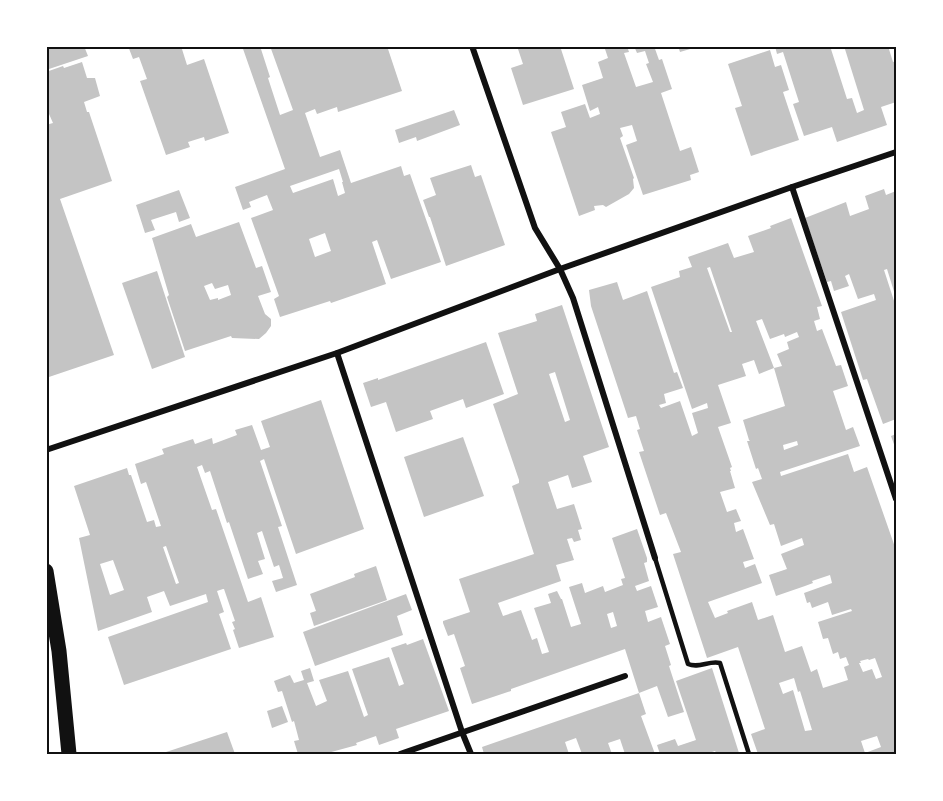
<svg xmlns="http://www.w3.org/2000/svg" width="943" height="801" viewBox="0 0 943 801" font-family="'Archivo Narrow',sans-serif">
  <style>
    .building { fill: #c4c4c4; fill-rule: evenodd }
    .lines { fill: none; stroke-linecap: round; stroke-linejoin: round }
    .service { stroke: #111; stroke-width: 4.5 }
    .minor { stroke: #111; stroke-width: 6 }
    .primary { stroke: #111; stroke-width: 15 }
    .neatline { fill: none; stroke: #111; stroke-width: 2 }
  </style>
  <rect width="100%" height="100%" fill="#fff"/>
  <g class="building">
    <polygon points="46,46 84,46 88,56 46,70"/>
    <polygon points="128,46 181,46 187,65 204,59 229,133 205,141 204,137 188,142 190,147 166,155 140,81 147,79 139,57 133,59"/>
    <path d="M242 46H260L270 77 268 78 280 115 293 110 270 46H387L402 91 338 112 337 107 317 114 315 109 305 113 320 157 340 150 351 183 401 166 404 176 410 174 441 262 391 279 377 240 372 242 386 284 331 303 330 301 280 317 274 299 279 296 251 218 273 210 267 195 249 202 251 207 243 210 235 187 285 169ZM339 169 343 182H342L345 193 338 196 333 179 293 193 290 186ZM325 233 331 251 315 257 309 239Z"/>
    <polygon points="517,46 560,46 574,89 523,105 511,68 523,64"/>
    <polygon points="604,46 627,46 629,52 624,53 636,87 653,82 646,64 649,63 645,51 637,53 634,46 654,46 659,60 662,59 672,89 661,93 680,151 691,147 699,172 690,175 691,180 643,195 626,145 637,141 632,125 620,128 623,136 620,138 634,178 633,179 634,188 629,194 606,207 603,205 594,206 595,210 579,216 551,132 566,127 561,112 585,104 590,118 600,114 598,107 590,111 582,85 603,78 598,62 608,58"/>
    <polygon points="678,46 697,46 697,47 680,52"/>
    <polygon points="775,46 830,46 847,99 852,98 857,113 864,110 844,46 888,46 893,62 896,61 896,102 881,107 887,125 837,142 832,127 804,136 793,104 799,102 783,52 777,54"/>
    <polygon points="770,50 775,67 781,65 789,90 783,92 799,140 751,156 735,108 742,106 728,64"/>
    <polygon points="82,62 87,78 95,78 100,96 84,102 87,112 89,112 112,181 60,199 114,355 46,378 46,125 53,123 49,114 46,115 46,72 63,66 64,68"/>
    <polygon points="454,110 460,125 417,141 416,137 399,143 395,130"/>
    <polygon points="471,165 475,177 481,175 505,245 446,266 430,217 429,217 423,200 436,195 430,178"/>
    <polygon points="884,189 886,195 896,191 896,298 887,269 884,270 896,307 896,361 895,362 896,365 896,419 883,424 867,379 863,380 841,312 876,300 874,294 858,299 849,274 845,276 849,286 834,291 831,281 827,282 805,218 846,202 850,216 869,209 865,196"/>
    <polygon points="179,190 190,218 179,222 176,212 151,220 155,230 145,233 136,205"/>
    <path d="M791 218 822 306 817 307 820 319 814 321 817 331 822 329 836 366 841 365 848 386 833 391 846 430 853 427 860 446 780 472 781 476 848 454 854 472 867 467 896 550V639L895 640 896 644V754H758L751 734 765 729 738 647 707 658 673 554 681 552 666 513 660 515 639 452 644 451 637 430 640 429 636 416 628 418 591 306 589 290 617 282 623 300 647 291 674 373 677 372 683 388 664 394 666 403 659 405 661 408 680 401 692 436 698 433 692 413 708 408 707 403 692 409 651 287 680 277 679 271 692 267 688 257 728 243 734 258 754 252 748 236 771 228 770 226ZM710 267 732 332H730L707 268ZM762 319 770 339 784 334 785 337 797 332 799 337 787 342 789 349 777 354 782 366 774 368 785 406 743 420 749 440 750 441H747L756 469 758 468 762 479 752 482 770 525 774 524 781 546 802 538 804 545 781 554 787 569 769 575 776 596 805 586 813 583 812 581 830 575 832 583 804 593 807 603 810 602 812 608 828 602 832 615 851 609 852 611 818 622 823 639 828 638 833 654 838 652 840 659 846 657 849 665 844 667 848 680 823 688 817 669 811 672 802 646 785 652 773 615 758 620 752 602 727 611 728 613 715 618 708 602 762 583 755 564 745 568 743 562 754 559 743 529 736 532 734 523 741 521 736 509 727 512 720 492 735 488 730 471H731L730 468 732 467 718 427 731 423 718 385 746 376 742 364 754 360 759 374 774 368 756 321ZM797 441 798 445 784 450 783 445ZM875 658 882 677 876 679 872 669 863 672 859 663H861L860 661 868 659 869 660ZM794 678 798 692 800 691 812 730 805 731 793 690 783 694 779 683ZM877 736 881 747 865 753 861 741Z"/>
    <path d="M239 222 256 268 262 266 271 292 258 296 265 314 271 319V326L266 333 259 339 232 338 231 336 185 351 167 297 169 295 152 238 191 224 196 237ZM212 283 215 289 228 285 231 295 218 300V298L210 300 204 286Z"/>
    <polygon points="157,271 185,357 152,369 122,283"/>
    <path d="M562 305 609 447 583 456 592 482 572 488 568 475 548 482 557 509 574 504 582 529 578 530 581 540 574 542 572 538 567 539 574 560 556 565 561 581 498 603 503 616 521 610 532 640 537 638 542 654 549 652 534 608 551 603 548 594 557 591 561 599H562L571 627 581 624 569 587 582 583 585 593 603 586 605 592 623 585 621 579 625 578 612 538 637 529 647 558V562L644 563 649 581 635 586 637 591 651 586 658 607 645 611 648 622 661 617 670 644 665 646 671 665 669 666 684 712 668 717 657 686 639 693 625 649 511 689V691L472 704 460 668 465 666 454 634 448 636 443 623V621L470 612 459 579 534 554 512 486 519 483V480L493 404 518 394 498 333 537 321 535 314ZM555 372 570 420 565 422 549 374ZM613 612 617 626 611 628 607 614Z"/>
    <polygon points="486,342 504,394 466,408 463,399 430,411 433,419 396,432 386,402 371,407 363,383 378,378 378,380"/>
    <path d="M321 400 364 529 296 554 264 459 260 461 282 526 278 527 297 585 276 592 272 581 283 578 279 565 274 567 262 531 257 533 265 559 258 561 263 574 248 579 229 522 227 523 210 471 205 473 202 465 197 467 212 510 216 509 248 602 261 597 274 637 239 648 233 630 235 629 232 622 235 621 224 589H223L217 591 224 612 219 614 231 649 124 685 108 637 208 602 206 594 170 606 164 591 147 597 152 612 98 631 79 538 90 535 74 486 127 468 129 475H131L147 522 154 520 156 527 161 526 146 482 141 484 135 464 164 454 162 449 193 439 195 444 212 438 213 444 237 435 235 430 252 425 261 450 270 447 261 421ZM166 546 179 583 176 584 163 547ZM113 560 124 590 110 595 100 564Z"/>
    <polygon points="896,434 896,450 891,436"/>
    <polygon points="463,437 484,496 424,517 404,457"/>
    <polygon points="376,566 387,600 314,626 310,613 316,611 310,594 355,577 354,574"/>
    <polygon points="406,594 412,610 397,616 403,635 315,666 303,632"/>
    <polygon points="423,639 449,711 396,729 399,738 379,745 376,736 356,743 357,745 324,754 298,754 294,741 299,740 294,721 292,722 282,691 278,692 274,681 290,675 294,683 304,680 301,671 310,668 314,681 307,683 316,706 327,701 319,680 348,671 364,717 368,715 352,669 389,657 399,686 404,684 391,648 406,643 407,645"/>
    <polygon points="712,668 739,753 733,754 717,754 715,751 706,754 660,754 657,745 675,739 678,746 696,740 676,681"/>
    <polygon points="639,693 646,714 641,716 655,754 625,754 620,739 608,743 612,754 582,754 576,738 565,742 569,754 484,754 482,747"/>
    <polygon points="282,706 288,722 272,728 267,711"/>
    <polygon points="227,732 235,754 160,754"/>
  </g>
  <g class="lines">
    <path class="service" d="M655 558 688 664C699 669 709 660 720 663L749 754"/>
    <g class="minor">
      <polyline points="472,46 535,228 560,269 573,298 655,558"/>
      <polyline points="792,187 896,499"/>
      <polyline points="337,353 462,732 471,754"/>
      <polyline points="46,450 337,353 560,269 792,187 896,152"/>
      <polyline points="400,754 625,676"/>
    </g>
    <polyline class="primary" points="46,571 59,651 69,754"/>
  </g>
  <rect width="943" height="801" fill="none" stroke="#ffffff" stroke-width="96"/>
  <rect x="48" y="48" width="847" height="705" class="neatline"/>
</svg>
